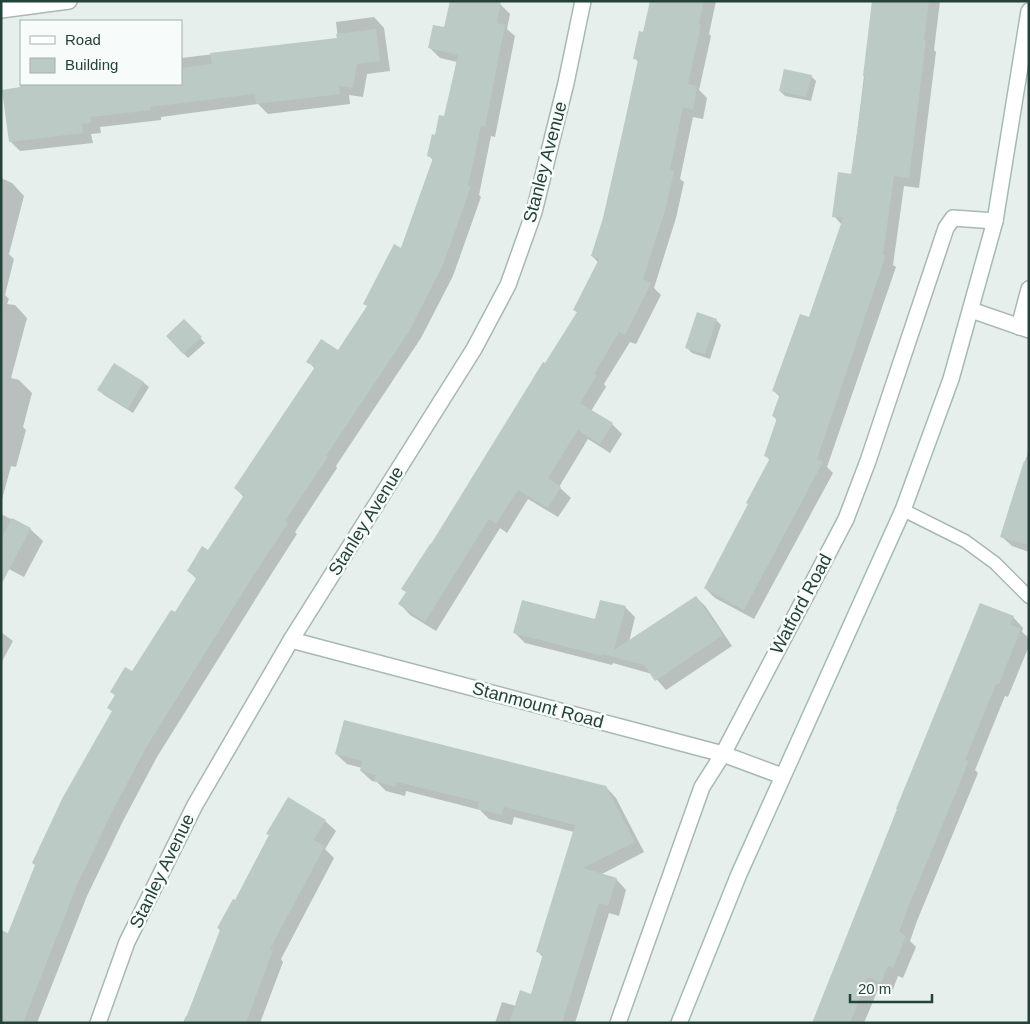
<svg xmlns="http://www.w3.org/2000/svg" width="1030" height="1024" viewBox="0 0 1030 1024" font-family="Arial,sans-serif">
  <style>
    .shadow { fill: #0003 }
    .building { fill: #bbcac4 }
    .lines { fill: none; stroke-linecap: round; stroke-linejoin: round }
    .lane-casing { stroke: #a8b8b2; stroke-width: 15 }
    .street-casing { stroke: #a8b8b2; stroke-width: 18 }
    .secondary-casing { stroke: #a4bbb3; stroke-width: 18 }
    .lane { stroke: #fff; stroke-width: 12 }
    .street { stroke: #fff; stroke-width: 15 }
    .secondary { stroke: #fff; stroke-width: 15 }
    .labels { text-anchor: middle; stroke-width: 5; stroke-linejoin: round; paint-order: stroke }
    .street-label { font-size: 18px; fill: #24423a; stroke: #f7fbf9 }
  </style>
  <rect width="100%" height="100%" fill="#e6efeb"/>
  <g class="shadow">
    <polygon points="651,1 716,1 709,34 711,36 699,90 707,98 703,119 693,117 680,179 684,182 676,218 654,288 661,295 636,344 630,342 604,384 606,387 591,411 612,424 622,434 610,453 588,439 559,487 571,498 558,517 528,499 507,533 500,528 436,631 410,615 400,604 407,593 403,589 578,313 598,262 592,256 604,218 639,63 635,58 644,33"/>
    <polygon points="873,1 940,1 934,50 936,52 919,188 904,186 893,265 896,267 827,467 833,473 754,619 715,598 705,588 750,504 770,460 765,455 777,420 773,416 780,397 774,391 809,318 842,225 834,216 852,175"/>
    <polygon points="500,4 510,14 507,29 515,36 495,137 491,136 479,195 481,197 453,276 421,338 336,466 337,468 295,532 297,534 265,584 157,757 123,821 87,896 37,1023 1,1023 9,935 113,712 109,708 116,696 111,691 133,673 175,614 197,579 188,571 208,551 244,497 235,488 315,369 308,361 338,351 368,306 401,249 433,160 429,156 445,118 457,62 440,58 430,48 445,28"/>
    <polygon points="374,17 384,28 390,71 367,74 363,97 349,95 350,104 268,114 258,104 161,117 161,120 100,127 101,133 91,134 93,143 20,151 10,141 22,89 20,78 21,84 181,84 181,58 338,39 336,22"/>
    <polygon points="811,76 816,81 811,101 785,96 780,91"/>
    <polygon points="1,178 12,183 24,196 9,254 14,259 5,295 9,299 7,304 15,305 27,318 11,378 19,380 32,393 23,427 26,430 16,467 11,466 1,503"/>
    <polygon points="716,320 721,325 710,359 692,353 687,348"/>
    <polygon points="184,321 205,343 188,358 167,336"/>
    <polygon points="114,365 144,383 149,387 133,413 104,395 99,390"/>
    <polygon points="1029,449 1029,552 1012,546 1001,536"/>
    <polygon points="1,514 30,529 43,541 24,577 1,565"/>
    <polygon points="696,597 706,607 732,646 666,690 652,674 613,663 612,665 525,643 515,633 596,620 625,607 635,617 629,642"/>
    <polygon points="1013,617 1023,628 1022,632 1029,638 1029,646 1008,697 1005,696 975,770 978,773 917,921 910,941 916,947 903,978 898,976 892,992 879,987 864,1023 816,1023"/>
    <polygon points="1,632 13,641 1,663"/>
    <polygon points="336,754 606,787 616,798 644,852 600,875 616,879 626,890 619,916 609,913 575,1023 495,1023 502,1002 516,1006 532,995 544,958 537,951 574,832 514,817 512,825 489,819 480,810 406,791 405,796 386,791 377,782 372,781 361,771 362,768 347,764"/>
    <polygon points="288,799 325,821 336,831 325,849 334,858 281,959 283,962 260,1023 183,1023 186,1016 188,1017 235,901"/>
  </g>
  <g class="building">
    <polygon points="450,1 501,1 497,23 505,25 485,127 481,126 468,186 471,186 443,265 408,333 326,456 328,457 285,521 288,523 255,573 147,746 113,810 77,885 23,1023 1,1023 1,930 8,933 35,865 32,863 63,797 112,711 107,708 115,695 110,692 125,667 132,671 171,610 175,612 197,577 187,571 202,546 208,550 244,495 234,488 315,367 306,362 321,339 338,350 367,306 363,304 394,244 401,248 433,158 427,156 432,134 435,135 439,115 444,116 458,55 428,48 433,25 444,27"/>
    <polygon points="650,1 704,1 699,24 701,25 688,84 697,86 693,110 683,107 670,170 674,171 666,207 643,279 651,283 625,335 619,332 594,374 597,375 580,403 613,423 600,444 578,430 548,478 561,487 548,508 518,490 496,524 489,519 425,622 398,604 406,592 401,589 430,544 431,544 543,362 545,363 577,312 573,310 599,259 591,256 603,218 624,125 638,60 633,59 639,31 643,32"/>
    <polygon points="872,1 929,1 924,40 926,40 909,178 894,176 883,255 886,255 817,459 823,462 744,610 704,588 748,504 746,503 770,458 764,456 777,418 772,416 780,394 772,391 800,314 809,317 843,218 832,217 838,172 851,174 865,76 863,76"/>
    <polygon points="376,29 380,61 357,64 353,88 339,86 340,94 256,104 255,94 151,107 151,110 91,117 91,123 82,124 83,133 9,142 2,90 20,87 20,84 181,84 181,68 212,64 210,53 337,38 336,34"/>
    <polygon points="784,69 812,75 806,97 779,91"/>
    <polygon points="697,312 717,319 705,354 685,348"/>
    <polygon points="184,319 202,337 183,354 166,336"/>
    <polygon points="114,363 144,382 128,409 97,390"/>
    <polygon points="1024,461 1029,461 1029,545 1000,537"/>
    <polygon points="12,518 31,528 1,585 1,539"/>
    <polygon points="696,596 723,635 655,681 644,665 603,654 602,656 513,633 522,600 595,619 600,600 626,606 614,650"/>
    <polygon points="980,603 1014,616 1010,624 1021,629 999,684 996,684 965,760 969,761 907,910 899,932 906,936 893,968 888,966 881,983 868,977 850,1023 812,1023 897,809 896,809"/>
    <polygon points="344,720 606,786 635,842 583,868 617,878 608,906 599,903 562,1023 509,1023 520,990 531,994 543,954 536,952 575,825 504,807 502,815 477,809 479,802 396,782 395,787 374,781 376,775 360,771 362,761 335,754"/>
    <polygon points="288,797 326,820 314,840 325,846 270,949 273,950 246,1023 184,1023 220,930 217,928 233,899 235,900 269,835 266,834"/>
  </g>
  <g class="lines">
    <defs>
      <polyline id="lane" points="903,510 965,541 995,563 1029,597"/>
      <g id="street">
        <polyline points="1,10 69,1"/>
        <polyline points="971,310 1029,330"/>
        <polyline points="1019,327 1029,289"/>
        <polyline points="291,640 723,754 782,776"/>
        <polyline points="98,1023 127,942 195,805 291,640 474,349 508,285 534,212 566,83 583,1"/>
        <polyline points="618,1023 702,787 723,754 846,519 868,461 946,228 953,218 995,221"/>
      </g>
      <polyline id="secondary" points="679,1023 739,874 903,510 951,379 995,221 1029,11"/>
    </defs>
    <use href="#lane" class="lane-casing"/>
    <use href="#street" class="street-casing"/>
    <use href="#secondary" class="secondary-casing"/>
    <use href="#lane" class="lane"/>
    <use href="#street" class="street"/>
    <use href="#secondary" class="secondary"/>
  </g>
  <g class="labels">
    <g class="street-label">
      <text transform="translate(545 162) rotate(-75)" y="6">Stanley Avenue</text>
      <text transform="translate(366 521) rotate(-58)" y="6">Stanley Avenue</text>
      <text transform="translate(801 604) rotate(-62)" y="6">Watford Road</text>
      <text transform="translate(538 705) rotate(15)" y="6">Stanmount Road</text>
      <text transform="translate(162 871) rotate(-64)" y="6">Stanley Avenue</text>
    </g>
  </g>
  <rect width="1030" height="1024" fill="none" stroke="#24423a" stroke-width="5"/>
  <rect x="20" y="20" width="162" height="65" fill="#f7fbf9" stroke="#a3b1ad"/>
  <rect x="30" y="36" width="25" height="8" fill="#ffffff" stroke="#a3b1ad"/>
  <text x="65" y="45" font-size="15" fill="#24423a">Road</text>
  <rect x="30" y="58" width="25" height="15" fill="#bbcac4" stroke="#a3b1ad"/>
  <text x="65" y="70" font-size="15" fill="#24423a">Building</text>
  <path d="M850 994v8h82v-8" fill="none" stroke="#24423a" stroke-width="2.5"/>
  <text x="858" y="994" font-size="15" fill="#24423a" stroke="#f7fbf9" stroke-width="4" paint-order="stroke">20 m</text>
</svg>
